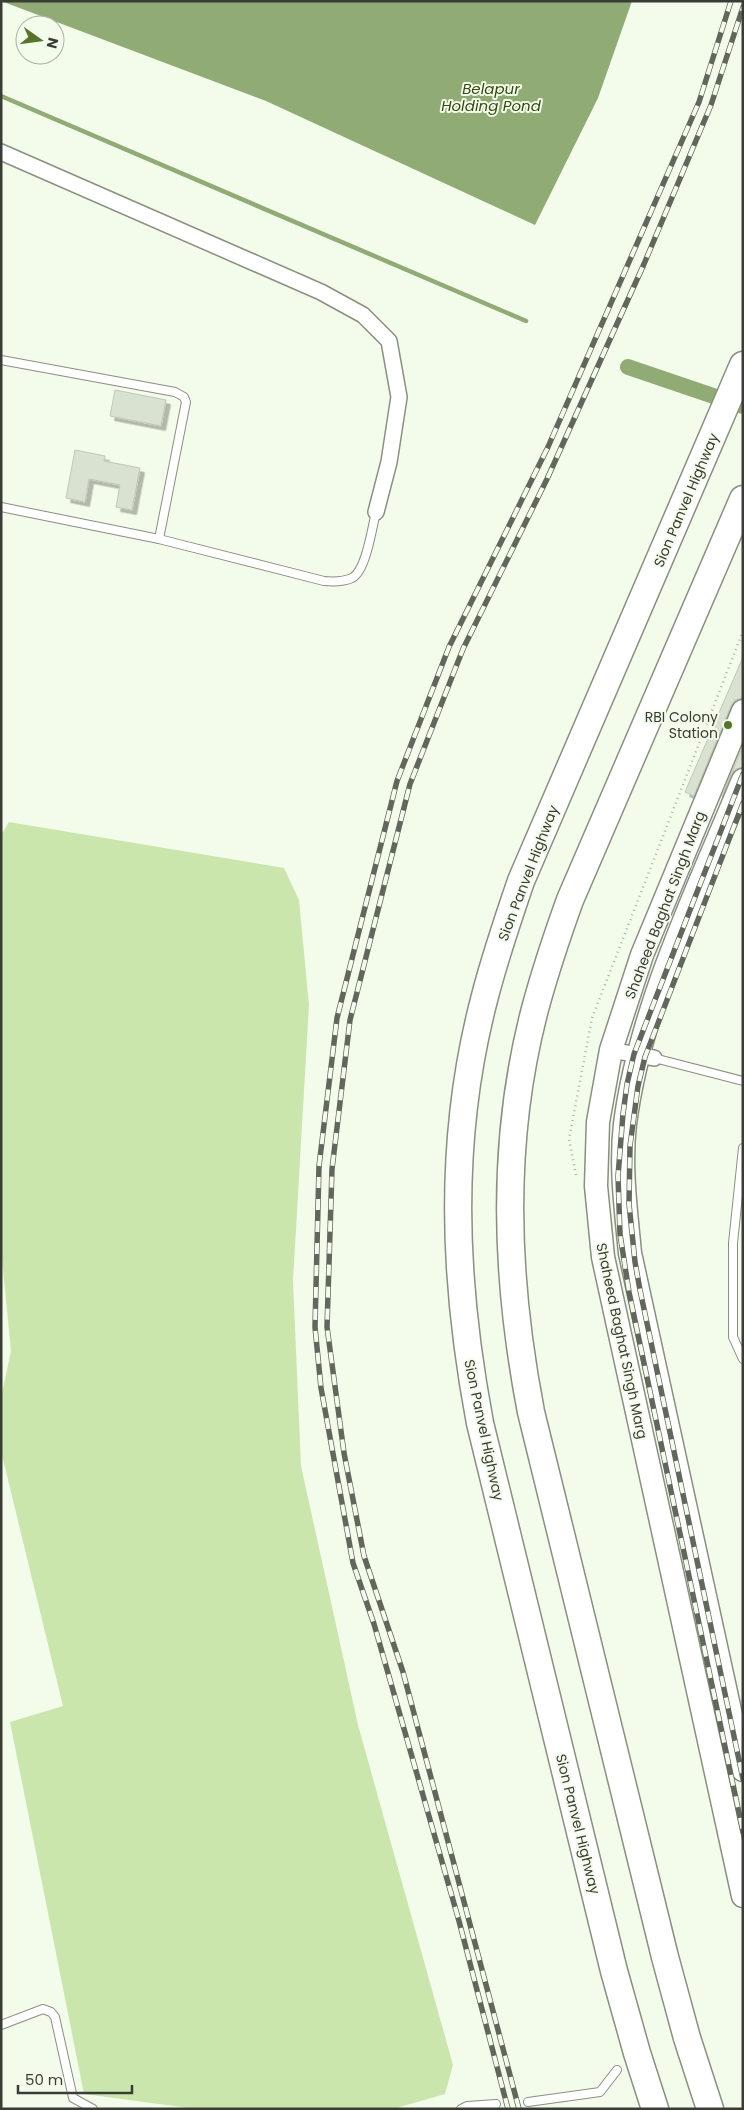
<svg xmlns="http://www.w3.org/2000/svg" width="744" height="2110" viewBox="0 0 744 2110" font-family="Poppins,sans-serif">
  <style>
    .green { fill: #cae6ac }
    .water { fill: #90ab73 }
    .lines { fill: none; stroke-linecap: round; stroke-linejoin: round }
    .stream { stroke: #90ab73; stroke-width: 4.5 }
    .canal { stroke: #90ab73; stroke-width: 16 }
    .building { fill: #d9e2d1; stroke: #bfc7b6; filter: url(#shadow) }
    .lane-casing { stroke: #889080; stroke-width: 10 }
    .street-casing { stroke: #889080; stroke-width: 18 }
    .primary-casing { stroke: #889080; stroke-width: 25 }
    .highway-casing { stroke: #889080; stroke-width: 29 }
    .path { stroke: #abb2a5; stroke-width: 2.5; stroke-dasharray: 1 4; stroke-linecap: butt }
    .lane { stroke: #fff; stroke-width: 8 }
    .street { stroke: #fff; stroke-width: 15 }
    .primary { stroke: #fff; stroke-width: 22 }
    .highway { stroke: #fff; stroke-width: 26 }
    .rail-casing { stroke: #62675e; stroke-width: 5.5 }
    .rail { stroke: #f3fceb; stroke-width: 4; stroke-dasharray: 11; stroke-linecap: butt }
    .poi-dot { fill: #56752b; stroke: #f3fceb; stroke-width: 2 }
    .labels { text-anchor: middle; stroke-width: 4; stroke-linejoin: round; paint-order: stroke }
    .street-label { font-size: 14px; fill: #3a3d36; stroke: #f3fceb }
    .poi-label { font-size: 14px; fill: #3a3d36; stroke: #f3fceb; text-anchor: end }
    .water-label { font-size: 15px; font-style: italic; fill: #324a0c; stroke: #f3fceb }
  </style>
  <defs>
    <filter id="shadow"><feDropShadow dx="4.5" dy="4.5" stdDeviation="0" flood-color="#0004"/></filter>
  </defs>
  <rect width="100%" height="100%" fill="#f3fceb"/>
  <polygon class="green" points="9,822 284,868 299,900 309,1005 293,1281 301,1466 358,1725 453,2065 445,2094 393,2109 196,2109 84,2094 10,1722 63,1706 1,1451 1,1398 11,1351 1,1249 1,835"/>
  <polygon class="water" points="1,1 632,1 598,98 535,225 266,101"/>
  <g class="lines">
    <polyline class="stream" points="1,96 526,321"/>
    <polyline class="canal" points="628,367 743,406"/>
  </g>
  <g class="building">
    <polygon points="115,390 166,400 161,426 110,416"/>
    <polygon points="75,450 105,456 104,461 140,468 132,510 116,507 120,485 89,479 85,502 66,498"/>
    <polygon points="743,657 743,698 735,700 731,706 694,796 685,792"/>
    <polygon points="743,746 743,767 736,769 731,774 722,797"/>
  </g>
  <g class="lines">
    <defs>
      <g id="lane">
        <polyline points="1,360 175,392 184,397 186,402 159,539"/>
        <path d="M1 507 159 539 324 581C334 582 343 582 352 578 366 571 372 528 376 512"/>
        <polyline points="654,1058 743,1081"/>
        <polyline points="743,1148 733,1243 733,1337 743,1359"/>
        <polyline points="1,2025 43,2009 51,2012 55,2017 73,2098 93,2109"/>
        <polyline points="528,2102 600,2092 617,2070"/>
        <polyline points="461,2109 467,2106 496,2104"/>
      </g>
      <g id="street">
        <polyline points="1,152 321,292 363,315 389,341 399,397 389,462 376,512"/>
        <polyline points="611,1050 654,1058"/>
      </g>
      <g id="primary">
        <polyline points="743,711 642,955 611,1050 598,1122 596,1186 603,1257 743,1896"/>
        <path d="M743 780C698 889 640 1007 625 1124 620 1167 626 1210 630 1253L743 1770"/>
      </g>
      <g id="highway">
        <path d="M655 2109 637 2053 614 1971 480 1423C453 1280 447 1139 485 996 495 957 508 919 521 881L743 365"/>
        <path d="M710 2109 687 2038 665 1957 531 1412C505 1277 500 1142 535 1009 545 972 557 936 570 900L743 499"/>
      </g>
    </defs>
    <use href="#lane" class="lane-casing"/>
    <use href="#street" class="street-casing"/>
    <use href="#primary" class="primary-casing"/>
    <use href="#highway" class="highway-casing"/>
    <polyline class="path" points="576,1175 569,1139 592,1018 743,631"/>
    <use href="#lane" class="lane"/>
    <use href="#street" class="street"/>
    <use href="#primary" class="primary"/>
    <use href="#highway" class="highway"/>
    <defs>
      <g id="rail">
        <polyline points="743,774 634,1054 627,1084 623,1114 618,1176 620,1234 629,1292 743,1832"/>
        <polyline points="743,803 645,1057 638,1086 630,1146 629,1204 635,1262 640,1290 743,1779"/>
        <polyline points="508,2109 459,1921 374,1624 353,1563 321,1388 315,1327 319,1166 337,1018 397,781 449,647 548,447 699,102 731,1"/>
        <polyline points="519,2109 403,1672 364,1556 344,1453 327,1327 332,1169 350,1020 410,784 463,649 547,479 644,264 711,105 743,7"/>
      </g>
    </defs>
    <use href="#rail" class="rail-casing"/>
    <use href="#rail" class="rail"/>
  </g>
  <circle class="poi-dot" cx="728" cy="725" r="5"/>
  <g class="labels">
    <g class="street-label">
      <text transform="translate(686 500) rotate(-67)" y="5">Sion Panvel Highway</text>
      <text transform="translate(528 873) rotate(-69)" y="5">Sion Panvel Highway</text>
      <text transform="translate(665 905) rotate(-69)" y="5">Shaheed Baghat Singh Marg</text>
      <text transform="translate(622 1341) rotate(78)" y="5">Shaheed Baghat Singh Marg</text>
      <text transform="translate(484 1430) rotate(78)" y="5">Sion Panvel Highway</text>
      <text transform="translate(578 1824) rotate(76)" y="5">Sion Panvel Highway</text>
    </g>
    <g class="poi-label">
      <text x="718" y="722">RBI Colony<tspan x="718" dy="16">Station</tspan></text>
    </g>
    <g class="water-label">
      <text x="491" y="94">Belapur<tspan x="491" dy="17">Holding Pond</tspan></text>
    </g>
  </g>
  <rect width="744" height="2110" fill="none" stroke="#3a3d36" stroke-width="5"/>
  <g transform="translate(40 40) rotate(104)"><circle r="24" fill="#f3fceb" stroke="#a9b0a3"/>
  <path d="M0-4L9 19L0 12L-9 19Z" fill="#56752b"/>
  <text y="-8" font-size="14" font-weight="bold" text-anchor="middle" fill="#3a3d36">N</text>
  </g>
  <path d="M18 2085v8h114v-8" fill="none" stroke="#3a3d36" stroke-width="2.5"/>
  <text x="25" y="2085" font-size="15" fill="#3a3d36" stroke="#f3fceb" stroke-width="4" paint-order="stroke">50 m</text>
</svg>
